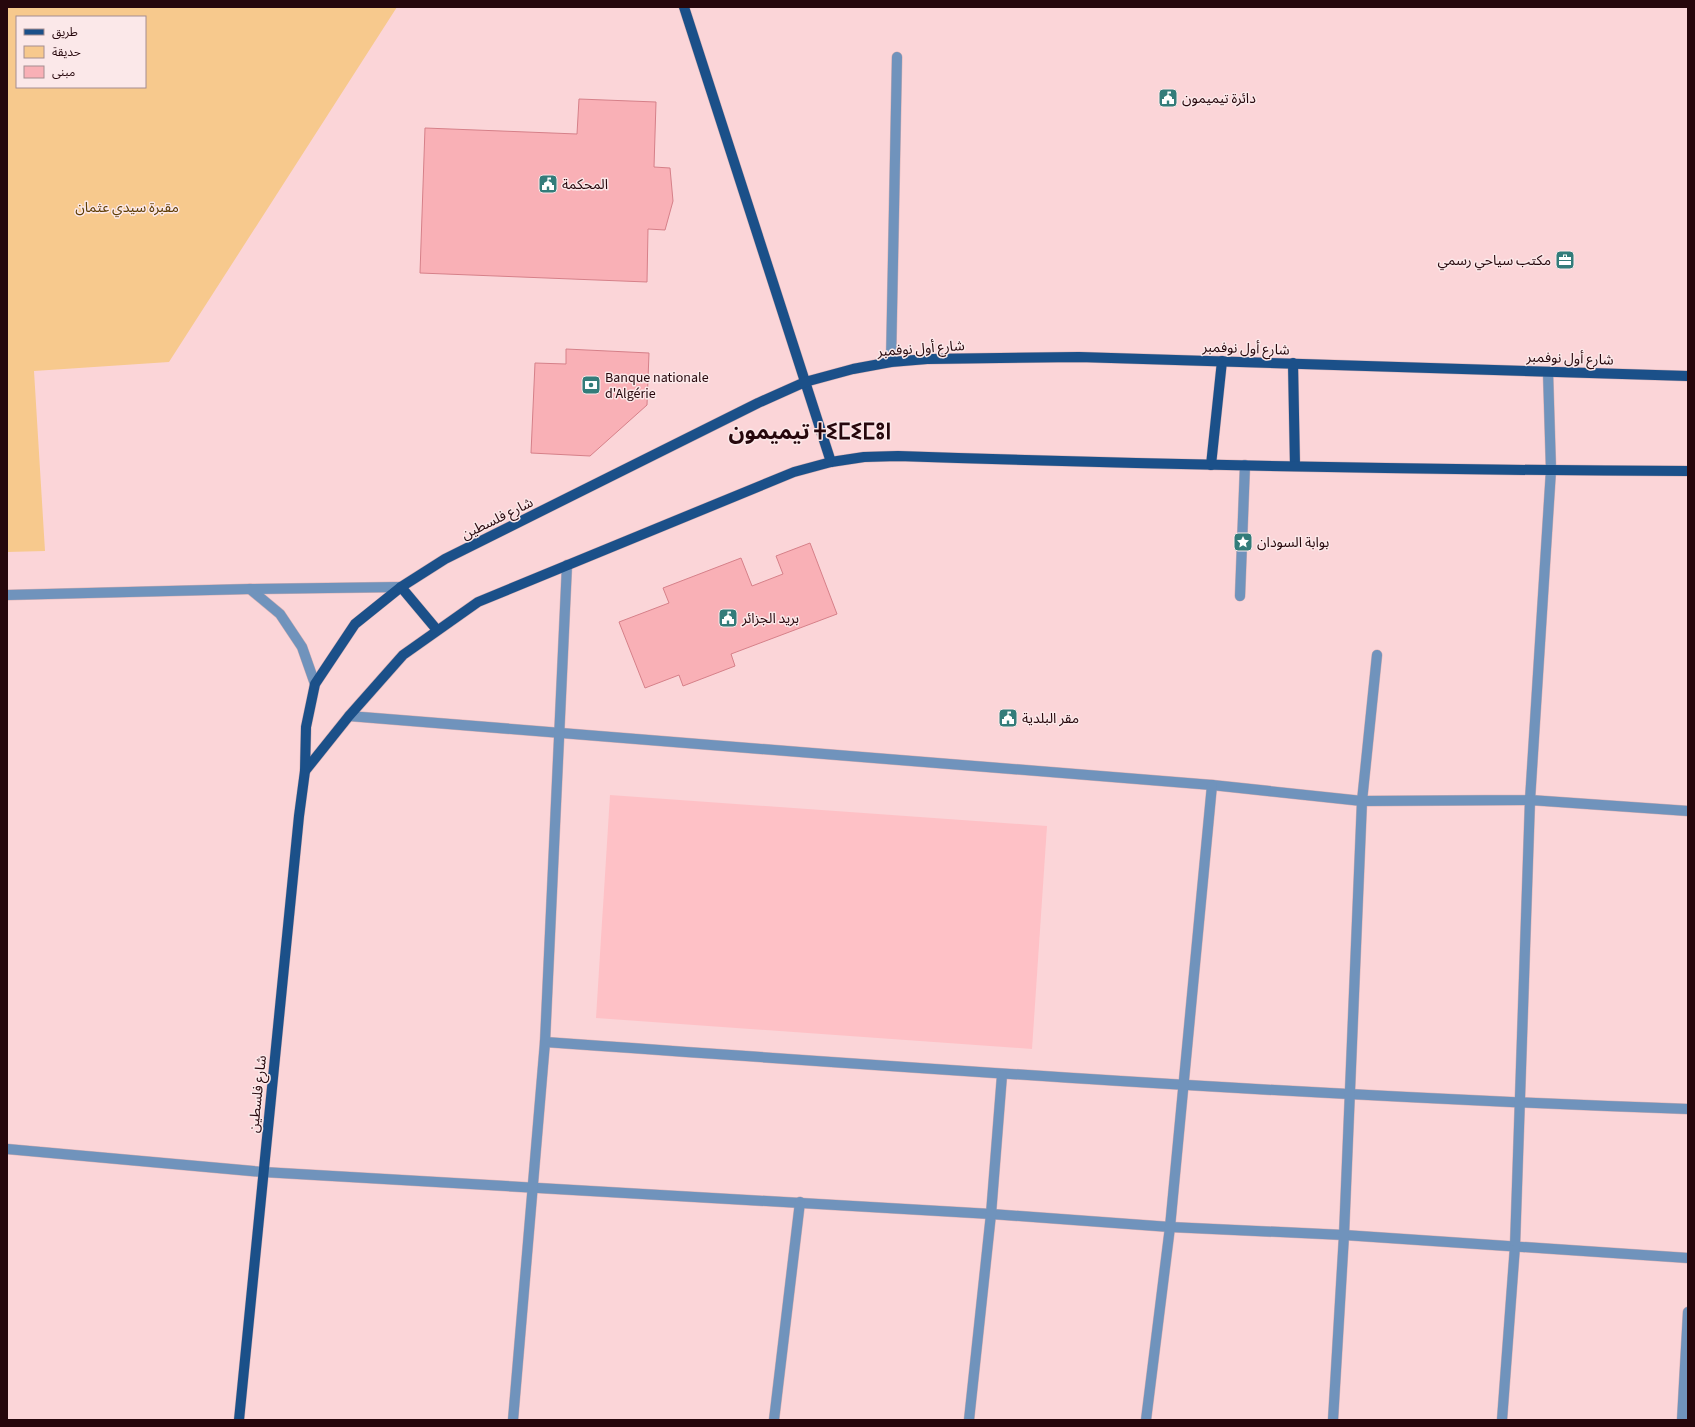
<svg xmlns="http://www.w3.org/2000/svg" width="1695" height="1427" viewBox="0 0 1695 1427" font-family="'Source Sans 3','Noto Sans Arabic','Noto Sans Tifinagh',sans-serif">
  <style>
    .built { fill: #fec1c6 }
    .green { fill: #f7c98d; fill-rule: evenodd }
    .building { fill: #f9b0b6; stroke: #d68089 }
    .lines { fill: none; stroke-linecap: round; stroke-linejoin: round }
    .minor-casing { stroke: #d5b0b3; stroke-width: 11 }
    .major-casing { stroke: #d5b0b3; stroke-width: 11 }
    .minor { stroke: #7093bc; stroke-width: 10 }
    .major { stroke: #1b5089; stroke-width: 10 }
    .labels { text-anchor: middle; stroke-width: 3; stroke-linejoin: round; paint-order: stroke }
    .poi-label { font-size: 14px; fill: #26070c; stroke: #fbe8e9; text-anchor: start }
    .park-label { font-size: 14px; fill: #5d3c03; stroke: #fbe8e9 }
    .street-label { font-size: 14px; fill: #26070c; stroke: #fbe8e9 }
    .town-label { font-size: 22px; font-weight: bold; fill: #26070c; stroke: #fbe8e9 }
  </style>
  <rect width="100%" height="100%" fill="#fbd5d8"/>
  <polygon class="built" points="610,795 1047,826 1032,1049 596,1018"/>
  <path class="green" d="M7 7H397L169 362 34 371 45 551 7 552ZM17 17H145V87H17Z"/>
  <g class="building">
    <polygon points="579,99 656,102 654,167 670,168 673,201 665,230 648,229 647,282 420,273 425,128 577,134"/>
    <polygon points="566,349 649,353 647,405 590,456 531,453 535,363 566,364"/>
    <polygon points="810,543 837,614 731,654 735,666 683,686 679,675 645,688 619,622 669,603 663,588 741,558 752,586 783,574 776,556"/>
  </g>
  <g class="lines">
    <defs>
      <g id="minor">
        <polyline points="891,362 897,57"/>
        <polyline points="250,589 280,614 302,647 315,684"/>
        <polyline points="7,595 250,589 401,587"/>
        <polyline points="1240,596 1245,465"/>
        <polyline points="349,716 1212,785 1362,801 1530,800 1551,470 1548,372"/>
        <path d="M545 1042C926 1069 1307 1096 1688 1109"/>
        <polyline points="7,1149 263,1172 991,1214 1170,1227 1344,1235 1688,1258"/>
        <polyline points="513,1420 545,1042 567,565"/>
        <polyline points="774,1420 800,1202"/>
        <polyline points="969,1420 991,1214 1002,1075"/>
        <polyline points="1146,1420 1170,1227 1212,785"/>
        <polyline points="1333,1420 1344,1235 1362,801 1377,655"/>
        <polyline points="1502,1420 1515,1246 1530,800 1688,811"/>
        <polyline points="1682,1420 1688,1312"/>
      </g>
      <g id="major">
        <polyline points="684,7 831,462"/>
        <polyline points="1293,363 1295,466"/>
        <polyline points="1211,465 1222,361"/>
        <polyline points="401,587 437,630"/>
        <path d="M305 771 349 716 403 655 478 602 794 472 831 462 864 457 898 456C1161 465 1424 470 1688 471"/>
        <polyline points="239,1420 299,816 305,771 306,727 315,684 355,624 401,587 445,559 758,403 805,382 853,369 891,362 927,359 1079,357 1688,376"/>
      </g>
    </defs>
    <use href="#minor" class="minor-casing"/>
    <use href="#major" class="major-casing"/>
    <use href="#minor" class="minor"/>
    <use href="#major" class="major"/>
  </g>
  <defs>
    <symbol id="civic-square" viewBox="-11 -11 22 22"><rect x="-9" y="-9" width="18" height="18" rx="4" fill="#337c7a" stroke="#fbe8e9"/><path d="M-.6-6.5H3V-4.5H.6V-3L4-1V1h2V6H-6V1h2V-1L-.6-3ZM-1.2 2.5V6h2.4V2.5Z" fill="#fff"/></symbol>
    <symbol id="office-square" viewBox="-11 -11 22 22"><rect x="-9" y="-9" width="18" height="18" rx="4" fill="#337c7a" stroke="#fbe8e9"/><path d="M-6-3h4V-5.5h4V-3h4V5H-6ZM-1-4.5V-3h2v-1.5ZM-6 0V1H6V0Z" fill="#fff"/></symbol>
    <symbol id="bank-square" viewBox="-11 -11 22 22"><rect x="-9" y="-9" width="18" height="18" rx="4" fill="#337c7a" stroke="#fbe8e9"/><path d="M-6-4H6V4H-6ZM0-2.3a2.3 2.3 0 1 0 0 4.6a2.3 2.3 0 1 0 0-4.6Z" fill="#fff"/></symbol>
    <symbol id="sight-square" viewBox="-11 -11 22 22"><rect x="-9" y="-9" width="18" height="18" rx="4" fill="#337c7a" stroke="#fbe8e9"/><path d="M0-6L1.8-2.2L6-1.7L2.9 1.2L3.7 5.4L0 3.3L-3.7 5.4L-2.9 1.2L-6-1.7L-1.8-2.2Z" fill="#fff"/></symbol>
  </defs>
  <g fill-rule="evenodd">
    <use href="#civic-square" x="1157" y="87" width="22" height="22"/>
    <use href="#civic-square" x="537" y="173" width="22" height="22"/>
    <use href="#office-square" x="1554" y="249" width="22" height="22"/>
    <use href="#bank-square" x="580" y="374" width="22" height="22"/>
    <use href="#sight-square" x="1232" y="531" width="22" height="22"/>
    <use href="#civic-square" x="717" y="607" width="22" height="22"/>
    <use href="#civic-square" x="997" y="707" width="22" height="22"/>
  </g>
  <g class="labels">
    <g class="poi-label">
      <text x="1182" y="103">دائرة ﺗﻴﻤﻴﻤﻮن</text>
      <text x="562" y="189">المحكمة</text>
      <text x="1551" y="265" text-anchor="end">مكتب سياحي رسمي</text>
      <text x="605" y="382">Banque nationale<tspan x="605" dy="16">d'Algérie</tspan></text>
      <text x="1257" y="547">بوابة السودان</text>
      <text x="742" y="623">بريد الجزائر</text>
      <text x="1022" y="723">مقر البلدية</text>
    </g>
    <g class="park-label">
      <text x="127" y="212">مقبرة سيدي عثمان</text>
    </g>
    <g class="street-label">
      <text transform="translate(921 348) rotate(-4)" y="5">شارع أول نوفمبر</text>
      <text transform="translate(1246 348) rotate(2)" y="5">شارع أول نوفمبر</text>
      <text transform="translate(1570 358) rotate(2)" y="5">شارع أول نوفمبر</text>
      <text transform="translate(497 518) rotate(-26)" y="5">شارع فلسطين</text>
      <text transform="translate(257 1094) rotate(-84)" y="5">شارع فلسطين</text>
    </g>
    <g class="town-label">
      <text x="810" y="439">تيميمون ⵜⵉⵎⵉⵎⵓⵏ</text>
    </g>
  </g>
  <rect width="1695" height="1427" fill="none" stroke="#26070c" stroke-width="16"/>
  <rect x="16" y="16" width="130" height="72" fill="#fbe8e9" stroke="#a68e91"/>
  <rect x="24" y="29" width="20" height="6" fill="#1b5089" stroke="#a68e91"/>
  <text x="52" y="36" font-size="12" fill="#26070c">طريق</text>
  <rect x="24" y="46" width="20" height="12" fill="#f7c98d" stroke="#a68e91"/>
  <text x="52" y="56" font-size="12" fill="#26070c">حديقة</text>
  <rect x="24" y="66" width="20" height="12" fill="#f9b0b6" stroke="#a68e91"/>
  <text x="52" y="76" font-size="12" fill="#26070c">مبنى</text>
</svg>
